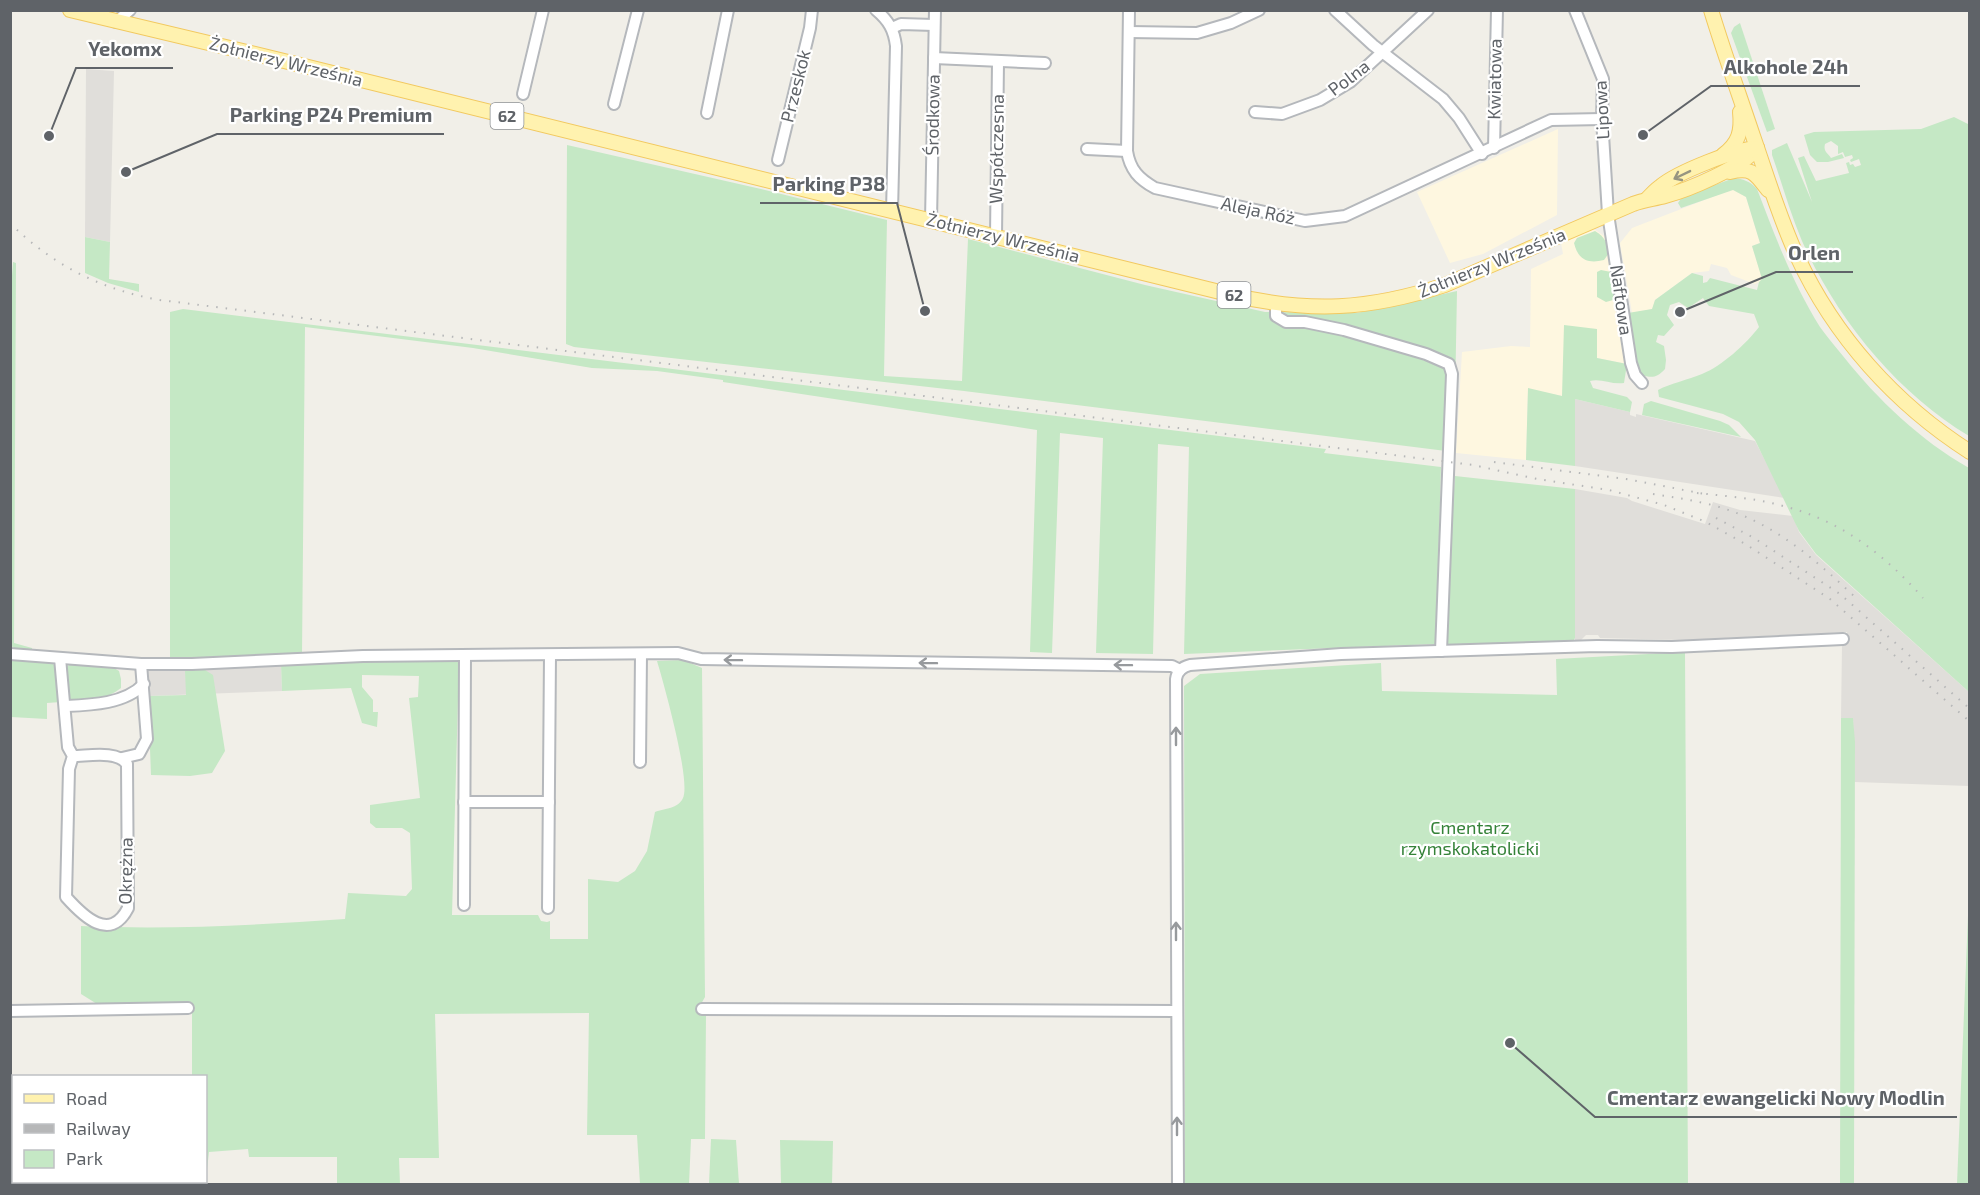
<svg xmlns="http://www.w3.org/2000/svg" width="1980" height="1195" viewBox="0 0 1980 1195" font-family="'Exo 2',sans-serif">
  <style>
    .commercial { fill: #fef7e0 }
    .industrial { fill: #e0deda }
    .green { fill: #c5e8c5 }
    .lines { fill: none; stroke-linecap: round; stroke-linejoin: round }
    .minor-casing { stroke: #b5b8bc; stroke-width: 14 }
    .major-casing { stroke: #f2c960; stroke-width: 16 }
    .minor { stroke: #fff; stroke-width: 10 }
    .major { stroke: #fff2af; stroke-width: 14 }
    .rail { stroke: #b6b7b8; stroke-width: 2; stroke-dasharray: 1.5 8; stroke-linecap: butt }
    .oneway { stroke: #979581 }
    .oneway2 { stroke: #979a9d }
    .labels { text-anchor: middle; stroke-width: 4.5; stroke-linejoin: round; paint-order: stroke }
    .shield { fill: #fff; stroke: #8f9295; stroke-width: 1.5 }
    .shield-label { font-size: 16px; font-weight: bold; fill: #5f6368 }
    .street-label { font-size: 18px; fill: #5f6368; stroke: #fff }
    .park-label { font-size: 18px; fill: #348238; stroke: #fff }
    .leader { fill: none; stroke: #5f6368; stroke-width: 2 }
    .callout-dot { fill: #5f6368; stroke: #fff; stroke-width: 2 }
    .callout-label { font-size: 20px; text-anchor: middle; font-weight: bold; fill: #5f6368; stroke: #fff; stroke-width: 4.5; stroke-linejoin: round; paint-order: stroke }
  </style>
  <rect width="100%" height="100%" fill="#f1efe8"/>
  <g class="commercial">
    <polygon points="1558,129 1557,215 1483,254 1450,263 1417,192"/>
    <polygon points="1733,189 1746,197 1760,243 1752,246 1763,280 1755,284 1731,275 1727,268 1711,264 1709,271 1692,273 1655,300 1653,309 1632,313 1620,243 1632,228"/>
    <polygon points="1594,229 1604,236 1607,242 1627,364 1597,358 1562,396 1528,389 1526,460 1456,453 1462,352 1511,346 1530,347 1531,269 1563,254 1561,243"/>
  </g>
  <g class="industrial">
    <polygon points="86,69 114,71 110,242 85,237"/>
    <polygon points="1575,399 1630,412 1630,415 1636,417 1636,414 1755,441 1785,498 1575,466"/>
    <polygon points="1575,489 1627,498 1632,501 1705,524 1713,502 1740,510 1793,516 1799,532 1816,555 1969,692 1969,786 1855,782 1853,718 1841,718 1842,645 1848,643 1847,632 1685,640 1600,638 1598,635 1586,635 1581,640 1575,640"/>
    <polygon points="281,664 282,691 148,696 146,671"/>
  </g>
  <g class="green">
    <polygon points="1740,23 1775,129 1767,132 1731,33 1734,27"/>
    <path d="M1954 117 1970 125 1969 436C1896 392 1837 319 1802 241 1790 213 1782 183 1772 155V150L1787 143 1812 202 1798 158 1804 156 1816 181 1849 173 1846 163 1849 162 1850 165 1853 164 1855 167 1861 165 1859 159 1851 162 1850 160 1853 158 1852 155 1845 157 1843 152 1838 154V146L1831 141 1825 144C1823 152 1828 153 1831 158L1842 154 1844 158 1828 162H1817L1810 155 1804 135 1814 132 1921 129Z"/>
    <polygon points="567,145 761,189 887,220 884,376 962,381 968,239 1145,285 1265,312 1357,313 1457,291 1454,452 964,391 574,347 566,344"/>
    <path d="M1734 178C1743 179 1750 181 1757 189 1775 236 1793 284 1820 327 1827 337 1835 346 1843 356 1878 400 1920 440 1969 468V692L1816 554 1799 531 1755 440 1739 422 1723 414 1659 397 1658 390C1671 383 1688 380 1702 374 1722 366 1746 344 1759 327L1754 314 1709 306 1703 298 1688 308 1679 302 1670 305 1667 315 1674 325 1664 336 1658 335 1656 342 1664 346 1666 360 1665 369C1657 378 1652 378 1641 375L1637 366 1628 313 1652 309 1655 300 1692 273 1703 276V283L1707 282 1710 278 1757 290 1759 282 1762 279 1752 246 1760 243 1746 197 1733 190 1681 208 1678 203 1682 197Z"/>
    <path d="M1595 231C1605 237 1607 243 1609 253L1604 260C1588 264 1578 260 1574 243L1577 238Z"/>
    <polygon points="85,237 110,242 109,279 139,284 139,292 108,283 85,273"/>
    <polygon points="13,262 16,263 14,643 32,648 32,652 16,649 11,646 10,302"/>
    <polygon points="1601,270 1611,272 1615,293 1613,300 1606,302 1597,297 1597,272"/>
    <polygon points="183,309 1326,449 1324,453 1441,467 1436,644 1184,654 1189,447 1158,444 1153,654 1096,653 1103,438 1060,433 1052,653 1030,652 1037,430 723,382 723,380 657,371 592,368 473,348 305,327 302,655 170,658 170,312"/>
    <path d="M1564 325 1597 329V358L1627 364 1624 383C1612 385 1601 378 1590 381L1593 388 1627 397 1632 402 1630 412 1575 399V466L1526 460 1528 388 1562 396Z"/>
    <polygon points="1651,401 1720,421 1729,425 1741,437 1642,415 1644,404"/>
    <polygon points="1455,476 1575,489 1575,638 1573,642 1445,649 1447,587"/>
    <polygon points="1685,652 1688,1184 1185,1184 1184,686 1200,674 1381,663 1382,691 1557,695 1556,659"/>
    <polygon points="10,659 51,662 57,668 61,702 47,703 47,719 11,717"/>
    <path d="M453 659 459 663 452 915H538L541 921 547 922 550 921V939H588V879L618 882 635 871 647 851 655 812C665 808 678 809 683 798 691 781 664 684 657 661L683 660 702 668 705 997 701 1004V1013L706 1015 705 1139H691L689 1184H640L637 1135H587L589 1013 435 1014 439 1158H399L400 1184H337V1157H249L248 1149 209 1152 206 1178V1076H192V1002L97 1004 81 994V926C170 930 257 925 345 919L348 893 406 896 412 889 410 833 402 828H376L370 823V805L420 798 409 698 418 697 419 676 362 675V687L373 700V712H378L377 727 362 723 351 688 282 691 281 664Z"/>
    <path d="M69 665H109L119 671 121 679V688C106 700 88 701 70 702L67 700 64 668Z"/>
    <polygon points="185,670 205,670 213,675 225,751 212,773 190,776 151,775 148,696 186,695"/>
    <polygon points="1841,718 1853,718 1855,742 1854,1184 1840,1184"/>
    <polygon points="1969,891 1970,1184 1957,1184"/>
    <polygon points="711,1139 736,1140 739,1184 709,1184"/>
    <polygon points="780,1140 833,1141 832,1184 781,1184"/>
  </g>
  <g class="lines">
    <defs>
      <g id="minor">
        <path d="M876 10C889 21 894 30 896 46L892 211"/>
        <path d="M1129 10 1127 151C1130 170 1139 179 1155 188L1305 221 1345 216 1551 120 1602 119"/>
        <polyline points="1335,10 1373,45 1443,99 1459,118 1482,154"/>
        <polyline points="1575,10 1603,79 1602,119 1608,214 1631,363 1635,375 1642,383"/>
        <polyline points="116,22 130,10"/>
        <polyline points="892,28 901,24 934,25"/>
        <polyline points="1129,32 1197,33 1231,23 1259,10"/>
        <polyline points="934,58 1045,63"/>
        <polyline points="523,94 543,10"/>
        <polyline points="614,104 638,10"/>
        <polyline points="1255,112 1282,114 1320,100 1350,82 1428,10"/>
        <polyline points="707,113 728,10"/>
        <polyline points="1494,148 1497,10"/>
        <polyline points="1087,149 1127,151"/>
        <polyline points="778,160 810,28 812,10"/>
        <polyline points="931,220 935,10"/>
        <polyline points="996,236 998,62"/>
        <polyline points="1276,304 1276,316 1286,322 1305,322 1344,330 1426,354 1449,364 1452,374 1441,651"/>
        <polyline points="10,654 141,664 192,664 363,656 678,653 701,659 1172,666 1180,670"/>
        <path d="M60 658 68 747 73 756 69 769 66 897C83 916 110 943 128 908L127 764C117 750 88 756 73 756"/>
        <path d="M65 706C91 705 125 704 144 684"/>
        <polyline points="122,758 139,754 147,739 141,664"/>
        <polyline points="640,762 641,654"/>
        <polyline points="464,802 549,802"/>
        <polyline points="464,905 465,655"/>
        <polyline points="548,908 550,655"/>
        <polyline points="702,1009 1176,1011"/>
        <polyline points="10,1011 188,1008"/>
        <polyline points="10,1181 14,1181"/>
        <polyline points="41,1182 63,1182"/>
        <path d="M1178 1184 1176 679C1177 671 1182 667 1190 665L1341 654 1597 646 1672 647 1843 639"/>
      </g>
      <g id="major">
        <path d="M70 10 280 60 1232 295C1310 313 1369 310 1445 285L1633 204C1643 200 1654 199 1665 196 1688 190 1743 167 1757 148"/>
        <path d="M1711 10C1724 53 1739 94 1753 136 1767 176 1779 217 1797 256 1834 336 1895 404 1970 452"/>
        <path d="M1723 155C1739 143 1742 131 1740 112"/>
        <path d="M1730 172C1752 167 1755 173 1768 190"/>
        <path d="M1647 199C1652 194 1656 189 1661 186 1678 172 1736 149 1757 148"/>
      </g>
    </defs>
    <use href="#minor" class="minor-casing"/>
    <use href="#major" class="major-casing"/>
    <use href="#minor" class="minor"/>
    <use href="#major" class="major"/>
    <g class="rail">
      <path d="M10 223C52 265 102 290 160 300L1473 465 1537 479 1609 490 1664 505 1706 522 1747 545 1830 599 1968 720"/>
      <polyline points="1494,462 1626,479 1705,494"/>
      <path d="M1697 493C1725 496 1755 498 1783 506 1840 520 1884 554 1923 598"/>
      <path d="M1653 494C1673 497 1692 500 1712 505 1770 520 1813 557 1856 598"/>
      <polyline points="1716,518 1754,538 1840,594 1970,709"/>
    </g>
  </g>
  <defs><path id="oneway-shaft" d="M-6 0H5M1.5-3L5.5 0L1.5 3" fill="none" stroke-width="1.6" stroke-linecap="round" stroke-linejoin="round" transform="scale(1.5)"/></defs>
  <use class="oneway" href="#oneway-shaft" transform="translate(1682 175) rotate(154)"/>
  <g class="oneway2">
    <use href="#oneway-shaft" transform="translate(733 660) rotate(-179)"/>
    <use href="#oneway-shaft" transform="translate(928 663) rotate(-179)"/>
    <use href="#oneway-shaft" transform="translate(1123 665) rotate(-179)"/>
    <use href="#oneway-shaft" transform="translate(1176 736) rotate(-90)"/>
    <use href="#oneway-shaft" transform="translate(1176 931) rotate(-90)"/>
    <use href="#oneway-shaft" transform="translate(1177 1126) rotate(-90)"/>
  </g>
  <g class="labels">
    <g class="shield">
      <rect x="490.5" y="103" width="33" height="26" rx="4.5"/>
      <rect x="1217.5" y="282" width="33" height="26" rx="4.5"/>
    </g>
    <g class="shield-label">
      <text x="507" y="122">62</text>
      <text x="1234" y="301">62</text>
    </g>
    <g class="street-label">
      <text transform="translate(286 62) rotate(14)" y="6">Żołnierzy Września</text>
      <text transform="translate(1349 78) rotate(-37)" y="6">Polna</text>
      <text transform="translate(1495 79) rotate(-89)" y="6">Kwiatowa</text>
      <text transform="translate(796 86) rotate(-76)" y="6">Przeskok</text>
      <text transform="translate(1602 110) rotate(-93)" y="6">Lipowa</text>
      <text transform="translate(933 115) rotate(-89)" y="6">Środkowa</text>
      <text transform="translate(997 149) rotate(-89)" y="6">Współczesna</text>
      <text transform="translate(1258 211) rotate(12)" y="6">Aleja Róż</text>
      <text transform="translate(1003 238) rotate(14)" y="6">Żołnierzy Września</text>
      <text transform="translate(1492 263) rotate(-22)" y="6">Żołnierzy Września</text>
      <text transform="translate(1621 300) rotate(82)" y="6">Naftowa</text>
      <text transform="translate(126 871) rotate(-89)" y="6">Okrężna</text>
    </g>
    <g class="park-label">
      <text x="1470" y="834">Cmentarz<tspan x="1470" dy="21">rzymskokatolicki</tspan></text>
    </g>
  </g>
  <path class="leader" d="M49 136L76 68H173M1643 135L1711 86H1860M126 172L217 134H444M925 311L897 203H760M1680 312L1776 272H1853M1510 1043L1595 1117H1957"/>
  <g class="callout-dot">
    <circle cx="49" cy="136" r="6"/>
    <circle cx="1643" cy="135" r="6"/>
    <circle cx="126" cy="172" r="6"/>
    <circle cx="925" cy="311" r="6"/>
    <circle cx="1680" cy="312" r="6"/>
    <circle cx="1510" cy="1043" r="6"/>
  </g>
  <g class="callout-label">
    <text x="125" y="56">Yekomx</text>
    <text x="1786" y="74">Alkohole 24h</text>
    <text x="331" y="122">Parking P24 Premium</text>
    <text x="829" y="191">Parking P38</text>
    <text x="1814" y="260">Orlen</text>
    <text x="1776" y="1105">Cmentarz ewangelicki Nowy Modlin</text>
  </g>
  <rect width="1980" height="1195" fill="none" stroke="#5f6368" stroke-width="24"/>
  <rect x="12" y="1075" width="195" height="108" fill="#ffffff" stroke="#bfc1c3" stroke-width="1.5"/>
  <rect x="24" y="1094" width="30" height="9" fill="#fff2af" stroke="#bfc1c3" stroke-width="1.5"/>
  <text x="66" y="1105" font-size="18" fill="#5f6368">Road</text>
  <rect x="24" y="1124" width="30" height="9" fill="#b6b7b8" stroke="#bfc1c3" stroke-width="1.5"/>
  <text x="66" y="1135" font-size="18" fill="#5f6368">Railway</text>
  <rect x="24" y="1150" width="30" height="18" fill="#c5e8c5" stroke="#bfc1c3" stroke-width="1.5"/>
  <text x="66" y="1165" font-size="18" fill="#5f6368">Park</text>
</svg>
